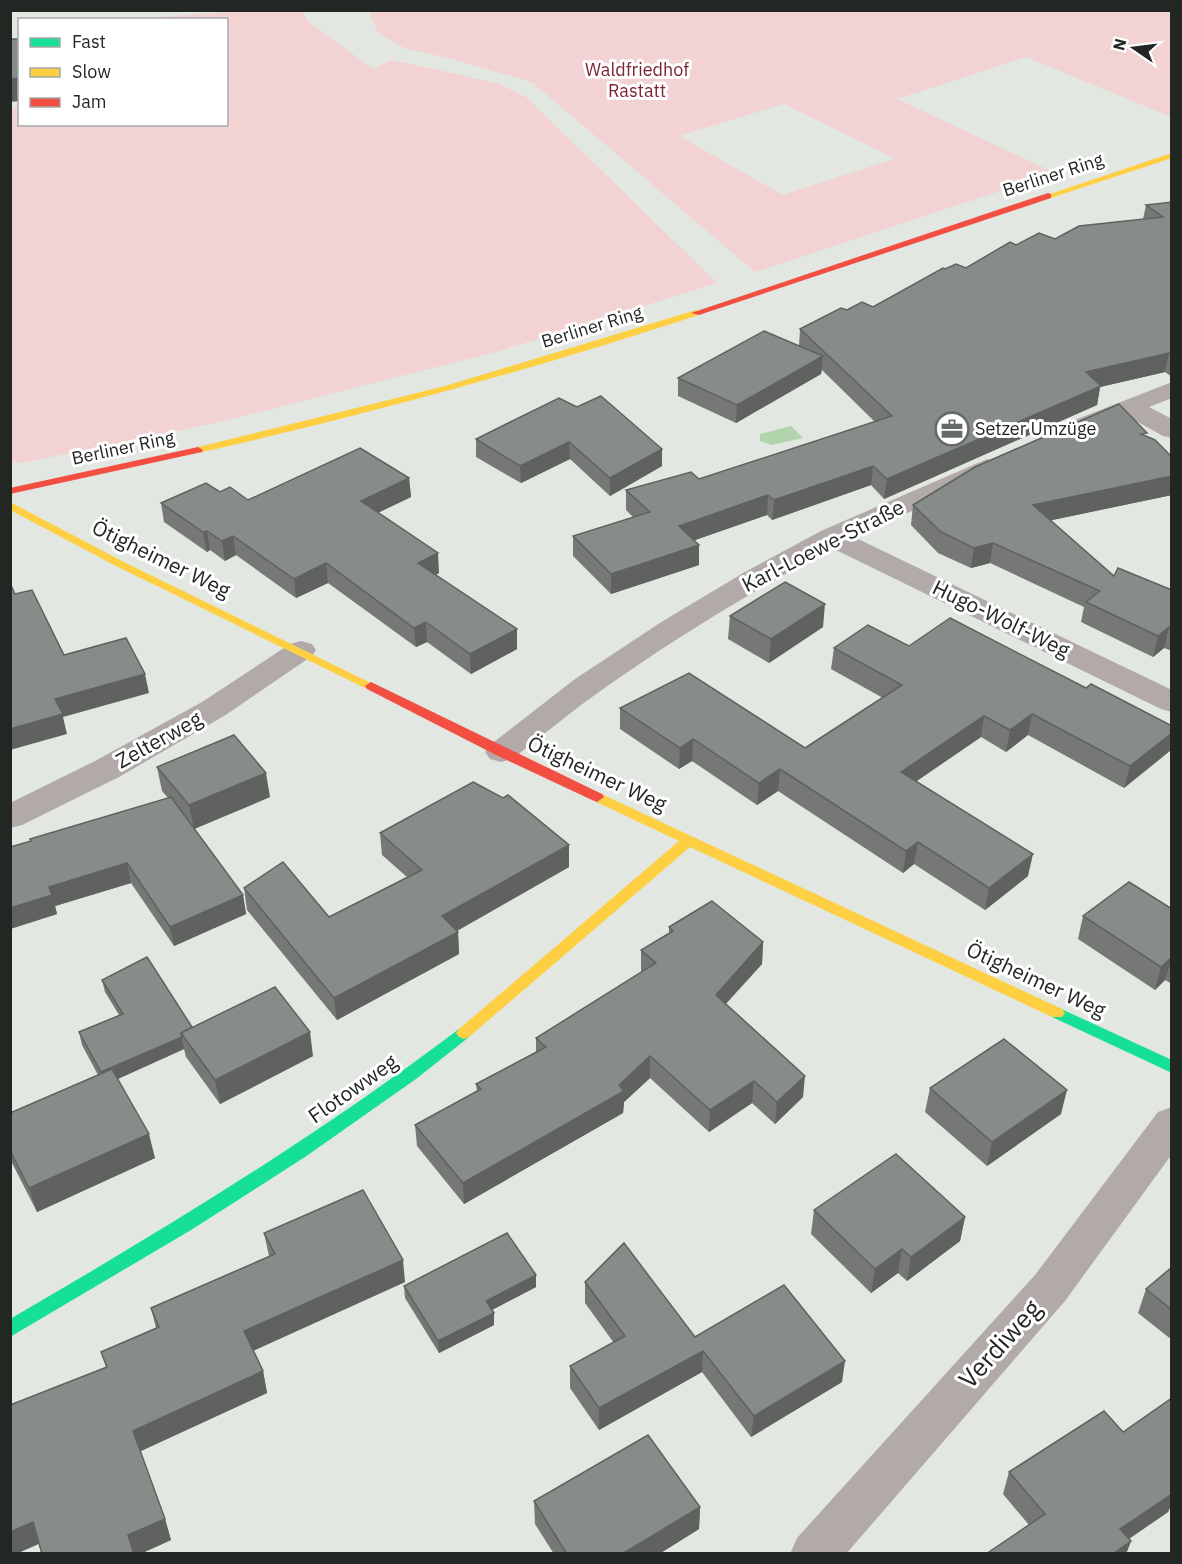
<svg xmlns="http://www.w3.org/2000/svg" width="1182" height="1564" viewBox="0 0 1182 1564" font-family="'IBM Plex Sans',sans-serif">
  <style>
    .green { fill: #f2d2d2; fill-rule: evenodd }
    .water { fill: #b1d4ac }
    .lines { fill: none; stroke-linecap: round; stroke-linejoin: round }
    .street { fill: #b2a9a9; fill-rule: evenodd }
    .fast { fill: #16e098; fill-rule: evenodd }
    .slow { fill: #ffcf43; fill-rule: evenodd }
    .jam { fill: #f24e42; fill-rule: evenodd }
    .wall { fill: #757875 }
    .shaded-wall { fill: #5f625f }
    .building { fill: #888c88; stroke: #5f625f; stroke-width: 1.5 }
    .labels { text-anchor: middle; stroke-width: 6; stroke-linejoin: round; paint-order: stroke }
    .far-park-label { font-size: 18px; fill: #7c2435; stroke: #fff }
    .far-street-label { font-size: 18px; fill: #232723; stroke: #fff }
    .far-poi-label { font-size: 18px; fill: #232723; stroke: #fff; text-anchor: start }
    .street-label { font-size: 21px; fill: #232723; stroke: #fff }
    .near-street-label { font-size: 26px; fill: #232723; stroke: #fff }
  </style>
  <rect width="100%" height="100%" fill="#e2e7e1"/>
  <g class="green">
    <polygon points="236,11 303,11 307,21 373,69 392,60 497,83 526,97 717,283 496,352 220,422 22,463 11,462 11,109 19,108 20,124 226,124 226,20 137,19"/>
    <path d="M369 11H1171V117L1026 57 897 99 1055 173 755 272 532 82 449 58 406 49 378 33ZM784 104 894 158V159L783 195 679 136Z"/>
  </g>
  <polygon class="water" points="791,426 803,438 772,445 760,441 760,434"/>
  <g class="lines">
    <g class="street">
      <polygon points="1172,382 1172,398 1149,407 1172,419 1172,438 1163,436 1127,416 1090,431 1081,434 1072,431 1068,426 1072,421"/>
      <path d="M987 459 996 461 1000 467 996 473 854 537 1172 690V712L1161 709 832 548C751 592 673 639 599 692 569 713 541 737 512 759L501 762 490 759 485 752 490 745 575 679 663 621 745 572 821 531Z"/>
      <polygon points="301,641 312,644 316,650 312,656 224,716 119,777 22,825 10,828 10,803 95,761 202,702 290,644"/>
      <polygon points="1172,1107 1172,1154 1065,1301 846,1554 790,1554 797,1538 1035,1275 1158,1112"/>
    </g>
    <g class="fast">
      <polygon points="1057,1007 1172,1060 1172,1073 1052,1017 1049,1013 1052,1009"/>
      <path d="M464 1027 469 1029 472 1033 469 1037 416 1079 305 1157 191 1230 10 1337V1319C165 1229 316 1137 459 1029Z"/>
    </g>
    <g class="slow">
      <polygon points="1172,153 1172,158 1051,198 1044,196"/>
      <path d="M696 310 701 313 699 315C534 369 367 415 198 453L193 450 194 448 445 386Z"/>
      <polygon points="10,502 124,562 377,686 371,690 367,689 116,566 10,510"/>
      <polygon points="597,792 1062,1009 1065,1013 1062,1017 1052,1017 690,847 469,1037 464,1039 459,1037 456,1033 459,1029 679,841 592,800 590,797 592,794"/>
    </g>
    <g class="jam">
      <polygon points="1048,193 1051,194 1051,198 699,315 691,313"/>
      <polygon points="198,447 203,450 202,452 10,494 10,488"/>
      <polygon points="371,682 602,794 604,797 597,802 592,800 496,755 367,689 365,686"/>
    </g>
  </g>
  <g class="wall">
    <polygon points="1172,202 1172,377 1165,372 1100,387 1097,405 884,499 871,485 772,520 767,515 695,540 699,565 611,594 573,556 573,536 633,517 626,510 626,490 699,479 875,422 822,370 821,374 736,423 678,396 678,378 799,346 800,329 847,310 873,307 945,269 966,268 1016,245 1055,239 1143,219 1146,205"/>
    <polygon points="559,398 662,466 610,496 570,459 521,483 476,457 476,439"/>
    <polygon points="1146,437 1172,495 1051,520 1114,576 1172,590 1172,651 1164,648 1153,657 1081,622 1084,607 990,563 971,568 938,553 911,525 913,505"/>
    <polygon points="409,478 411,497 378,513 439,573 435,575 517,629 517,649 471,674 427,642 416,647 328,583 296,598 236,555 225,561 210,550 207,552 164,522 161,503 220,492 248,500"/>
    <polygon points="730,616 823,627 769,663 728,639"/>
    <polygon points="909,646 1086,688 1172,726 1172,747 1171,750 1124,788 1028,735 1006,752 981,737 916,781 1028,876 985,910 914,864 903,873 778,791 757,805 692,761 679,769 620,729 620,708 805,748 883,698 831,669 834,648"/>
    <polygon points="157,767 270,797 194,829 243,895 246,914 174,946 131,883 55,906 57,914 10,929 168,798 162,791"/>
    <polygon points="380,833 569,867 457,931 458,932 459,954 337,1020 247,910 244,888 329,917 407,877 382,855"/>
    <polygon points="1172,909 1172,984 1165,980 1155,990 1078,939 1083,916"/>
    <polygon points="669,927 763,942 762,964 726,1004 803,1097 775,1124 752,1103 709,1132 650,1078 624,1102 623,1113 464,1204 417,1146 415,1125 477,1091 476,1084 536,1052 536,1038 641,972 641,950 669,933"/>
    <polygon points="102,980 192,1027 313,1056 220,1104 186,1057 184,1049 118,1079 155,1158 37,1212 10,1159 10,1113 98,1075 82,1045 79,1032 119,1015 105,992"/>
    <polygon points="930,1088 1061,1114 987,1166 925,1112"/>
    <polygon points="814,1210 965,1217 960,1241 907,1281 898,1273 871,1293 811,1234"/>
    <polygon points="264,1233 405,1282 253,1351 263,1371 267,1393 140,1451 165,1519 171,1540 140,1554 42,1554 39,1544 106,1367 101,1352 156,1328 151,1308 269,1256"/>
    <polygon points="1172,1267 1172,1340 1138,1313 1146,1289"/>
    <polygon points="536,1275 536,1287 492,1310 494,1325 439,1353 405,1298 404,1286"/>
    <polygon points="585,1282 695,1337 842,1382 751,1437 702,1372 599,1430 570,1388 570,1366 614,1343 585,1303"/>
    <polygon points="1172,1398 1172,1503 1168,1512 1129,1539 1131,1541 1126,1554 986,1554 1029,1525 1003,1494 1009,1472 1123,1432"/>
    <polygon points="534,1501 700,1507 699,1529 659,1554 554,1554 535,1524"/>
  </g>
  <g class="shaded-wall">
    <polygon points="20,78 20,101 10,102 10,79"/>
    <polygon points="1169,353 1165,372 1100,387 1097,405 884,499 887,479 1086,372"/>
    <polygon points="823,356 821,374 736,423 737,405"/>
    <polygon points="569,442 570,459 521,483 520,466"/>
    <polygon points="662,449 662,466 610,496 610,478"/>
    <polygon points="873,466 871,485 772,520 774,500"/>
    <polygon points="1172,476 1172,495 1029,525 1033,505"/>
    <polygon points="409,478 411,497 362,520 361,501"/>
    <polygon points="768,495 767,515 678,546 679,526"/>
    <polygon points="207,531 210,550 207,552 203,532"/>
    <polygon points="233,536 236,555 225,561 222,541"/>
    <polygon points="993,543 990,563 971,568 974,548"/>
    <polygon points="699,545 699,565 611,594 611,574"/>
    <polygon points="438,553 439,573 419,583 418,563"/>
    <polygon points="326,563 328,583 296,598 294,579"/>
    <polygon points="825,604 823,627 769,663 771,639"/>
    <polygon points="426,622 427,642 416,647 414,628"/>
    <polygon points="1169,627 1164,648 1153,657 1158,636"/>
    <polygon points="517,629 517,649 471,674 470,654"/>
    <polygon points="145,674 149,693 63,717 67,734 10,750 10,729 55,699"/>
    <polygon points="1032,714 1028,735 1006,752 1010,730"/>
    <polygon points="984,716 981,737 898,794 901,772"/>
    <polygon points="1172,733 1171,750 1124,788 1130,766"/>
    <polygon points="693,739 692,761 679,769 680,748"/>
    <polygon points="780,769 778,791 757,805 759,783"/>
    <polygon points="266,773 270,797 194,829 189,805"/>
    <polygon points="918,842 914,864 903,873 906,851"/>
    <polygon points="569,845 569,867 444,938 442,916"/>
    <polygon points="1033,854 1028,876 985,910 989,888"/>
    <polygon points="127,863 131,883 55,906 57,914 10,929 10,908 49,887"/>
    <polygon points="243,895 246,914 174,946 170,927"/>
    <polygon points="458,932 459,954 337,1020 334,998"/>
    <polygon points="763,942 762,964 714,1016 716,995"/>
    <polygon points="1172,958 1165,980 1155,990 1161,967"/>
    <polygon points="310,1032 313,1056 220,1104 215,1080"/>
    <polygon points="182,1037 184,1049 104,1085 101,1072"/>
    <polygon points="650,1056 650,1078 624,1102 623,1113 464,1204 463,1183 619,1085"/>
    <polygon points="805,1076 803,1097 775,1124 777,1102"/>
    <polygon points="754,1081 752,1103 709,1132 710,1110"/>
    <polygon points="1067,1090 1061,1114 987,1166 992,1142"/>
    <polygon points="149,1134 155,1158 37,1212 29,1188"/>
    <polygon points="965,1217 960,1241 907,1281 911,1257"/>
    <polygon points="902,1249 898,1273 871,1293 875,1269"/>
    <polygon points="403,1260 405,1282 248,1353 244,1331"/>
    <polygon points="536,1275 536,1287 486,1313 486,1301"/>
    <polygon points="494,1313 494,1325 439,1353 438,1341"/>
    <polygon points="703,1351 702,1372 599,1430 599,1408"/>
    <polygon points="845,1361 842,1382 751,1437 754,1416"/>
    <polygon points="263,1371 267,1393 139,1452 133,1431"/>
    <polygon points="1172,1491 1172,1503 1168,1512 1112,1550 1120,1529"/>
    <polygon points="700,1507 699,1529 659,1554 622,1554"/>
    <polygon points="165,1519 171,1540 140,1554 134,1554 128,1535"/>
    <polygon points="33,1522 41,1543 16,1554 10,1554 10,1532"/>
    <polygon points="1131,1541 1126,1554 1113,1554"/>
  </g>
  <g class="building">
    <polygon points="10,39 20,39 20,78 10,79"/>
    <polygon points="1172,202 1172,355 1169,353 1086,372 1101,386 887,479 873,466 774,500 768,495 679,526 699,545 611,574 573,536 650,512 626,490 691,472 699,479 892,416 800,329 841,308 847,310 862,302 873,307 943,268 945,269 956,264 966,268 1010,242 1016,245 1039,233 1055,239 1079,226 1163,217 1146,205"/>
    <polygon points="764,331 823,356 737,405 678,378"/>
    <polygon points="601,396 662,449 610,478 569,442 520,466 476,439 559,398 577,407"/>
    <polygon points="1119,404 1147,433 1141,434 1155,440 1172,457 1172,476 1033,505 1114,576 1118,568 1172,590 1172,628 1169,627 1158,636 1086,602 1100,591 993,543 974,548 941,532 913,505 975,467"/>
    <polygon points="360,448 409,478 361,501 438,553 418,563 517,629 470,654 426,622 414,628 326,563 294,579 233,536 222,541 207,531 203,532 161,503 206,483 220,492 230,487 248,500"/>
    <polygon points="785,582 825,604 771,639 730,616"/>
    <polygon points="10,583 15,594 32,590 64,655 126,638 145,674 55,699 63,714 10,729"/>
    <polygon points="950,618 1086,688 1091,684 1172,726 1172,733 1130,766 1032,714 1010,730 984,716 901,772 1033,854 989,888 918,842 906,851 780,769 759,783 693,739 680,748 620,708 689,673 805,748 902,685 834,648 868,625 909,646"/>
    <polygon points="234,735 266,773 189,805 157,767"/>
    <polygon points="473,782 503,798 508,795 569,845 442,916 458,932 334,998 244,888 283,862 329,917 422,870 380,833"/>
    <polygon points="171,797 243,895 170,927 127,863 49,887 52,895 10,908 10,847 31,841 30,839"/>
    <polygon points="1129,882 1172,909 1172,957 1161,967 1083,916"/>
    <polygon points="712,901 763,942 716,995 805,1076 777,1102 754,1081 710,1110 650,1056 619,1085 624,1091 463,1183 415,1125 481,1089 476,1084 546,1047 536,1038 656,963 641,950 673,931 669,927"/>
    <polygon points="147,957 192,1027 181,1033 182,1037 101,1072 79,1032 123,1014 102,980"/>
    <polygon points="275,987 310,1032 215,1080 181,1033"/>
    <polygon points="1004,1039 1067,1090 992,1142 930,1088"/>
    <polygon points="112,1069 149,1134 29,1188 10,1150 10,1113"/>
    <polygon points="896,1154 965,1217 911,1257 902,1249 875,1269 814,1210"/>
    <polygon points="363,1190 403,1260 244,1331 263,1371 133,1431 165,1519 128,1535 134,1554 42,1554 33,1522 10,1532 10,1405 107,1367 101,1352 159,1327 151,1308 275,1254 264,1233"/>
    <polygon points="507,1233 536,1275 486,1301 494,1313 438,1341 404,1286"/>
    <polygon points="624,1243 695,1337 784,1285 845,1361 754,1416 703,1351 599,1408 570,1366 625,1336 585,1282"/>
    <polygon points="1172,1267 1172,1310 1146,1289"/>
    <polygon points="1172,1398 1172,1494 1120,1529 1131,1541 1113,1554 986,1554 1045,1514 1009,1472 1104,1411 1123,1432"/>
    <polygon points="648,1435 700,1507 622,1554 567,1554 534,1501"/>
  </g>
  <defs>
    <symbol id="office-ring" viewBox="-11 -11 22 22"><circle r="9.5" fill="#fff" stroke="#666a66" stroke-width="1.5"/><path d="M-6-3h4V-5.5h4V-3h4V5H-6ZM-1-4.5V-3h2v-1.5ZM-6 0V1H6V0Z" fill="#666a66"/></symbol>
  </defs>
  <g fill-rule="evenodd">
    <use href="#office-ring" x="933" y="410" width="38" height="38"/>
  </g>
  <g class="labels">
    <g class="far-park-label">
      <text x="637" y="76">Waldfriedhof<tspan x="637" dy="21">Rastatt</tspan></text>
    </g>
    <g class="far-street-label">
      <text transform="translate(1053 175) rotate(-18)" y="6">Berliner Ring</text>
      <text transform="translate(592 327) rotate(-17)" y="6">Berliner Ring</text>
      <text transform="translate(123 448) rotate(-12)" y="6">Berliner Ring</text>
    </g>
    <g class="far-poi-label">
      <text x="975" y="435">Setzer Umzüge</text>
    </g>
    <g class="street-label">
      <text transform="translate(823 546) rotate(-27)" y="7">Karl-Loewe-Straße</text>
      <text transform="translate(161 559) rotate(26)" y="7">Ötigheimer Weg</text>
      <text transform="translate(1001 619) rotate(26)" y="7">Hugo-Wolf-Weg</text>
      <text transform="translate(159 740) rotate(-29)" y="7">Zelterweg</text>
      <text transform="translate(597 774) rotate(25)" y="7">Ötigheimer Weg</text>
      <text transform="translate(1036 980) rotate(25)" y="7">Ötigheimer Weg</text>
      <text transform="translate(353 1089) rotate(-35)" y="7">Flotowweg</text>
    </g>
    <g class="near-street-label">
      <text transform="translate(1000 1344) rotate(-48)" y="9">Verdiweg</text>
    </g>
  </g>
  <rect width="1182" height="1564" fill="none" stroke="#232723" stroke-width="24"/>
  <rect x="18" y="18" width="210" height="108" fill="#ffffff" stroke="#a7a9a7" stroke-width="1.5"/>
  <rect x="30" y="38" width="30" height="9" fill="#16e098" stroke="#a7a9a7" stroke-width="1.5"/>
  <text x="72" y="48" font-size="18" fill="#232723">Fast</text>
  <rect x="30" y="68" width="30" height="9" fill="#ffcf43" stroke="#a7a9a7" stroke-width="1.5"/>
  <text x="72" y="78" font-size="18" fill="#232723">Slow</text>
  <rect x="30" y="98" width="30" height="9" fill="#f24e42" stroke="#a7a9a7" stroke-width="1.5"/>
  <text x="72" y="108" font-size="18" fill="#232723">Jam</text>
  <g transform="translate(1134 48) rotate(284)" stroke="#ffffff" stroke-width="4.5" paint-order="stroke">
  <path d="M0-4.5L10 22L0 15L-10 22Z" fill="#232723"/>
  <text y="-9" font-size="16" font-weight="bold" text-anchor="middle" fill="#232723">N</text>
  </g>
</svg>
